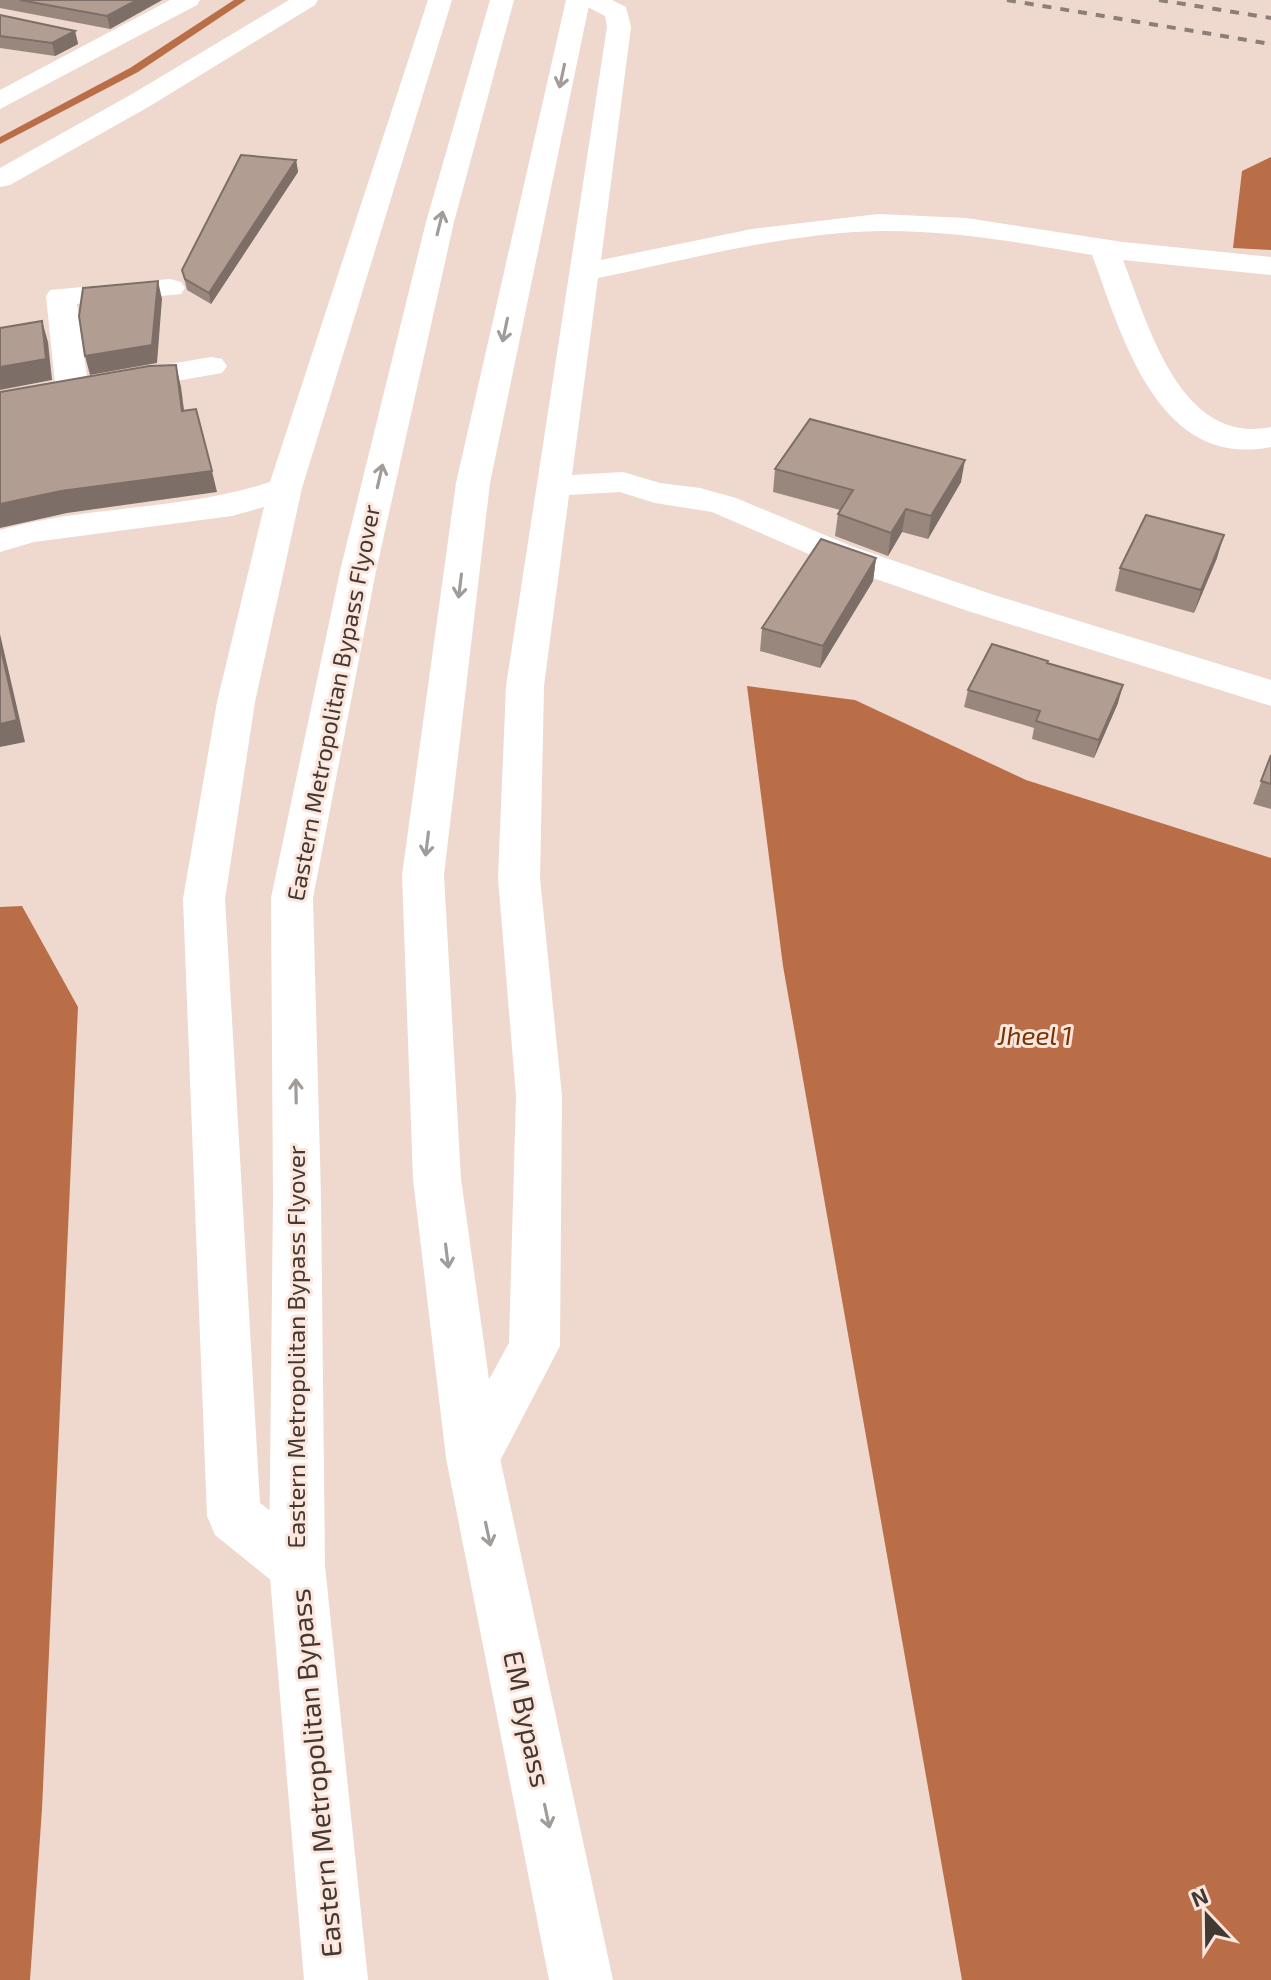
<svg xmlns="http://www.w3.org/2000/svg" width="1271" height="1980" viewBox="0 0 1271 1980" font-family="'Exo 2',sans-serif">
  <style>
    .water { fill: #ba6e48 }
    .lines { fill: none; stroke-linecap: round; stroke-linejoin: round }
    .stream { fill: #ba6e48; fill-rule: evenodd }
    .minor { fill: #fff; fill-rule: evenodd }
    .major { fill: #fff; fill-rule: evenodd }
    .rail { stroke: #8d7f78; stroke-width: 4; stroke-dasharray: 9 9; stroke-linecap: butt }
    .wall { fill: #99877e }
    .shaded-wall { fill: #7d6e67 }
    .building { fill: #b29d93; stroke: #7d6e67; stroke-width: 2 }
    .oneway { stroke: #a09c9a }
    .labels { text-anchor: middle; stroke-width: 6; stroke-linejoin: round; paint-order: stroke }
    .street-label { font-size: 24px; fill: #423935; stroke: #fde6dc }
    .water-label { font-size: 26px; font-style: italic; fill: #7a3303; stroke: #fde6dc }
    .near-street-label { font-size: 28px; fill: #423935; stroke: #fde6dc }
  </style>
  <rect width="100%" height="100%" fill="#efd9cf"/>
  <g class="water">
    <polygon points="1271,157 1271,250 1233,248 1242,171"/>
    <polygon points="747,686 855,700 1026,780 1271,858 1271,1980 962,1980 783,966"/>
    <polygon points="22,906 78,1007 42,1809 30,1980 0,1980 0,907"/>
  </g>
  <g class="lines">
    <polygon class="stream" points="234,0 246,0 138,72 0,144 0,137 130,68"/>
    <g class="minor">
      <polygon points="170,0 200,0 197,5 0,109 0,90"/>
      <polygon points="289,0 318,0 315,5 150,106 10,185 0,187 0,168 132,94"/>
      <path d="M428 0H452L302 488 255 702 225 899 260 1503 317 1547 325 1566 317 1585 297 1593 277 1585 215 1535 207 1516 183 899 217 702 264 507 232 516 34 542 0 552V530C89 505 182 511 270 482Z"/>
      <path d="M581 0H612L626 7 631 27 601 260 752 229 878 214 966 218 1123 242 1271 257V275L1123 260C1148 324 1180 446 1271 427V447C1157 470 1122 335 1092 255 1022 243 952 230 880 231 785 233 691 259 598 278L572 475 623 472 660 483 700 488 736 498 851 546 994 595 1271 680V706L968 611 827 562 712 512 655 503 620 492 569 495 544 686 540 878 562 1096 560 1346 492 1476 473 1483 454 1476 446 1458 509 1343 516 1096 498 878 506 686 607 27 605 16 584 5Z"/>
      <polygon points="170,279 181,282 185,288 181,294 77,304 87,378 211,357 222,359 227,366 222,373 0,412 0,392 55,383 46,296 50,290"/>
    </g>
    <g class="major">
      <polygon points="490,0 514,0 454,222 376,571 313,898 321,1197 325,1566 368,1980 304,1980 269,1566 273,1197 271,898 340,571 426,222"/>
      <polygon points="566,0 590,0 490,483 444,875 461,1179 500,1458 613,1980 549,1980 446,1458 413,1179 402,875 456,483"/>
    </g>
    <g class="rail">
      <polyline points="1007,0 1271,44"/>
      <polyline points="1159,0 1271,18"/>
    </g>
  </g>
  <g class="wall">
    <polygon points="0,0 162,0 110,29 0,8"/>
    <polygon points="0,15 75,31 78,44 55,56 0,48"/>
    <polygon points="296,160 298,172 211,304 187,290 182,270"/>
    <polygon points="775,469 961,482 928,539 902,532 888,556 835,536 838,514 840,510 773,492"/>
    <polygon points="876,558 873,581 820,668 760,651 762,628"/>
    <polygon points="1217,558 1194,613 1115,591 1120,568"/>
    <polygon points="1047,663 1118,703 1094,758 1032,739 1034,728 964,707 968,690"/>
    <polygon points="1271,755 1271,809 1253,804"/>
  </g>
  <g class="shaded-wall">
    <polygon points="137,0 162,0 110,29 107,16"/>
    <polygon points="75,31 78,44 55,56 52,43"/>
    <polygon points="296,160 298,172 211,304 209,293"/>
    <polygon points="158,281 162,299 157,363 90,375 85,356"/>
    <polygon points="42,321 48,342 52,380 0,390 0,367"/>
    <polygon points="176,365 181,387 187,433 182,411"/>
    <polygon points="965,460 961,482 928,539 931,516"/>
    <polygon points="212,471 217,492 67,513 0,528 0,504 61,491"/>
    <polygon points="906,509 902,532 888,556 891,533"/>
    <polygon points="1224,535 1217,558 1194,613 1201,590"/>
    <polygon points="876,558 873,581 820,668 823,646"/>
    <polygon points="0,634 25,742 0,747"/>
    <polygon points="1123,685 1118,703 1094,758 1099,740"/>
  </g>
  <g class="building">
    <polygon points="20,0 137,0 107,16"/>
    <polygon points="0,15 75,31 52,43 0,36"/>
    <polygon points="241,155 296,160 209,293 185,279 182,270"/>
    <polygon points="158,281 152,345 85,356 79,316 83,288"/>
    <polygon points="42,321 46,359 0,367 0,328"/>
    <polygon points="176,365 182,411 196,409 212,471 61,491 0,504 0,392 149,366"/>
    <polygon points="810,419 965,460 931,516 906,509 891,533 838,514 853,490 775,469"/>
    <polygon points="1146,515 1224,535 1201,590 1120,568"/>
    <polygon points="821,539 876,558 823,646 762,628"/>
    <polygon points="992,644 1048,661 1047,663 1123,685 1099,740 1036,721 1040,711 968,690"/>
    <polygon points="0,645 17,720 0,724"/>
    <polygon points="1271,755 1271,784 1261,781"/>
  </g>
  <defs><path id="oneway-shaft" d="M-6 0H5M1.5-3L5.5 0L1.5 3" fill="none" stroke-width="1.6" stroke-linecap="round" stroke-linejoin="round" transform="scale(2)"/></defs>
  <g class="oneway">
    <use href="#oneway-shaft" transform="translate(562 76) rotate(102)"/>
    <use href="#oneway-shaft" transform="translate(440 223) rotate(-76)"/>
    <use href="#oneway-shaft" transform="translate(505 330) rotate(102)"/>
    <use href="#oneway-shaft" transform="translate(380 476) rotate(-77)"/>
    <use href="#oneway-shaft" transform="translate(460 586) rotate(97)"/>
    <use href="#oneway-shaft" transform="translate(427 844) rotate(97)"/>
    <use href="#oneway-shaft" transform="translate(296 1091) rotate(-91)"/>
    <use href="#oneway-shaft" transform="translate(447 1256) rotate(83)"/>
    <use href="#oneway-shaft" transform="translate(488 1534) rotate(78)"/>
    <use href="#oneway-shaft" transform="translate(547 1816) rotate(78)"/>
  </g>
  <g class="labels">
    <g class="street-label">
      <text transform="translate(334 703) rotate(-79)" y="8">Eastern Metropolitan Bypass Flyover</text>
      <text transform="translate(297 1347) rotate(-90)" y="8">Eastern Metropolitan Bypass Flyover</text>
    </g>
    <g class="water-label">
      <text x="1035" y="1045">Jheel 1</text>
    </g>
    <g class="near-street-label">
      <text transform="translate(527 1719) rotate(78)" y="10">EM Bypass</text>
      <text transform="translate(316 1773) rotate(-95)" y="10">Eastern Metropolitan Bypass</text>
    </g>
  </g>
  <g transform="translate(1207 1916) rotate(338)" stroke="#fde6dc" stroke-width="6" paint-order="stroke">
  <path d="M0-6L14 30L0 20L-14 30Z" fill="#423935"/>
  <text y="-12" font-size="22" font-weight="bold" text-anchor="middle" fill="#423935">N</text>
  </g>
</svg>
